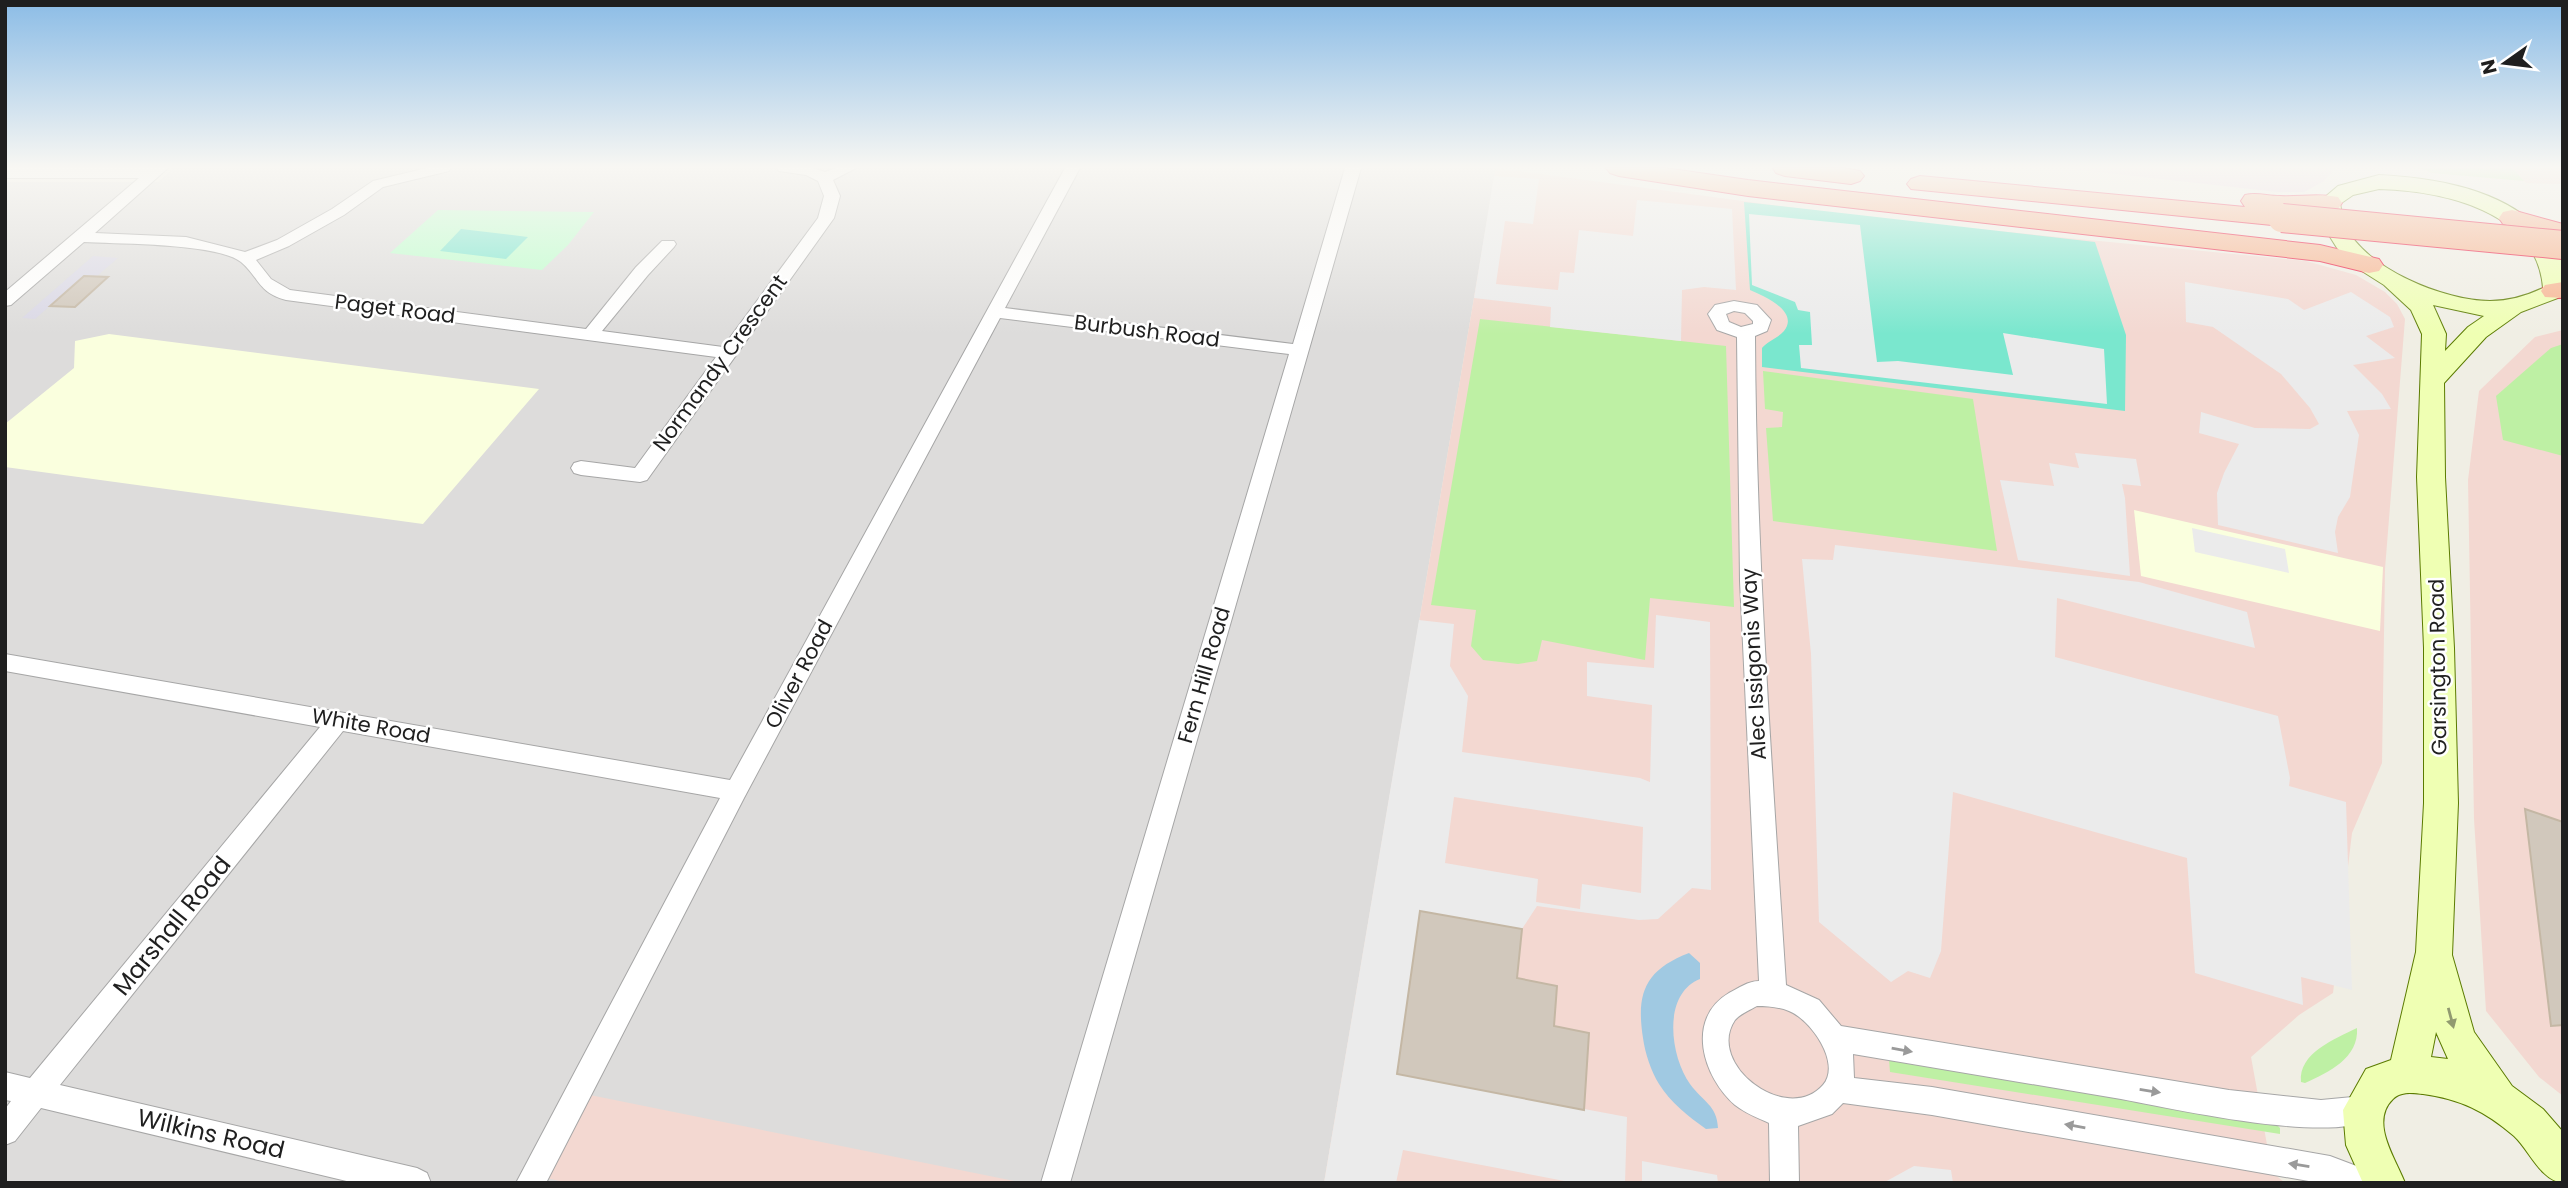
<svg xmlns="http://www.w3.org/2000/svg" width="2568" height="1188" viewBox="0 0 2568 1188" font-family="Poppins,sans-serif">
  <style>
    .residential { fill: #dddcdb }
    .commercial { fill: #f3d8d1 }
    .industrial { fill: #ead5e3 }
    .education { fill: #faffde }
    .grass { fill: #bef0a4 }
    .park { fill: #bcffcc }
    .pitch { fill: #7ae7ce }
    .parking { fill: #ebebeb; fill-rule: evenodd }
    .plaza { fill: #dad8e6 }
    .water { fill: #a0c9e2 }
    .building { fill: #d1c8bc; stroke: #c4b7a4; stroke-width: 2 }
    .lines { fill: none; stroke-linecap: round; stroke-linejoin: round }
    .minor-casing { stroke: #a6a6a6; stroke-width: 2 }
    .secondary-casing { stroke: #5b7b00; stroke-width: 2 }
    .trunk-casing { stroke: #ec133c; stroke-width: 2 }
    .minor { fill: #fff; fill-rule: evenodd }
    .secondary { fill: #efffb3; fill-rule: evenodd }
    .trunk { fill: #f7b490; fill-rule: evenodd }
    .trunk-bridge-casing { stroke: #ec133c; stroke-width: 30; stroke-linecap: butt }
    .trunk-bridge { stroke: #f7b490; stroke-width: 28 }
    .oneway { fill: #919a70 }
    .oneway2 { fill: #9a9a9a }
    .labels { text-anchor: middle; stroke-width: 5; stroke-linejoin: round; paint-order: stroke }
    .street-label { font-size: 21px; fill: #1f1f1f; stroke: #fff }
    .near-street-label { font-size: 24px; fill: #1f1f1f; stroke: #fff }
  </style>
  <rect width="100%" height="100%" fill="#f0eee4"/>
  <polygon class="residential" points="174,168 1496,168 1324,1183 5,1183 5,182 158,182"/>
  <g class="commercial">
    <polygon points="1496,168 1884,220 2306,261 2356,275 2385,292 2397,304 2405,319 2385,569 2382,763 2352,833 2333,993 2299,1015 2251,1057 2272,1172 2285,1183 1324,1183"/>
    <polygon points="2513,168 2563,168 2563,184 2526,183"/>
    <polygon points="2563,330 2563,1096 2539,1077 2486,1011 2474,819 2468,480 2479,391 2535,337"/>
    <polygon points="585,1094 1024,1183 569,1183 546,1178"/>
  </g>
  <polygon class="industrial" points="2062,168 2335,168 2324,181 2304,192 2278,192"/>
  <g class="education">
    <polygon points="109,334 343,364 539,389 423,524 5,467 5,424 74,368 75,341"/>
    <polygon points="2134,510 2383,567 2380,631 2141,576"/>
  </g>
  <g class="grass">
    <polygon points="2420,168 2513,168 2524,181 2432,173"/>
    <polygon points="1480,319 1726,346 1734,607 1650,598 1645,660 1542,640 1537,661 1518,664 1483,660 1471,646 1476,610 1431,605"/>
    <polygon points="2563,344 2563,456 2503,440 2496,396 2551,348"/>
    <polygon points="1763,371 1973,399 1997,551 1773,521 1766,428 1782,427 1783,412 1765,409"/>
    <path d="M2357 1028C2359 1058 2329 1072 2305 1083L2301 1082C2298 1053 2335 1039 2357 1028Z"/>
    <polygon points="1889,1060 2276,1124 2280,1128 2280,1134 1890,1072"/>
  </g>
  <polygon class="park" points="438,210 594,212 568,245 542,270 390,253"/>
  <g class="pitch">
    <path d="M1744 202 2095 242 2126 335 2125 411 1762 367V348C1768 341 1778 338 1784 331 1800 311 1762 295 1750 290Z"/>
    <polygon points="461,229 528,237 506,259 440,251"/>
  </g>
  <g class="parking">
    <polygon points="1494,176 1539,179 1533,224 1505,221 1496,284 1558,290 1560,272 1574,273 1579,230 1633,236 1637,200 1732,209 1736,290 1704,287 1682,290 1681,341 1550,327 1551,307 1474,298"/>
    <polygon points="1749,214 1860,225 1877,362 1898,361 2013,375 2003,333 2104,349 2107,404 1801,368 1799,345 1812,345 1810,312 1798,310 1795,302 1752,285"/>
    <polygon points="2185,282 2288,299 2304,310 2351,292 2390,317 2394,327 2366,336 2395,358 2353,365 2382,394 2391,409 2347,411 2359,435 2350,497 2338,517 2335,532 2338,553 2218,525 2217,493 2224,473 2239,444 2199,433 2201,412 2255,428 2310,429 2319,424 2310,408 2281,374 2213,327 2186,322"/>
    <polygon points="2075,453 2136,459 2141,486 2122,484 2125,498 2130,576 2018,560 2000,480 2054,486 2049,463 2079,468"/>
    <polygon points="2192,528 2285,549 2289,573 2195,552"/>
    <polygon points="1835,545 2139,582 2247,612 2255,648 2057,598 2055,657 2278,716 2290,778 2289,786 2346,802 2352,990 2301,977 2303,1005 2195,973 2187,858 1953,792 1941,951 1930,978 1908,971 1891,982 1819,922 1811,654 1802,559 1833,560"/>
    <path d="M1656 615 1710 622 1711 890 1692 888 1658 919 1639 920 1537 906 1522 929 1421 913 1398 1074 1627 1117 1625 1183H1575L1403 1150 1396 1183H1324L1419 620 1454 624 1450 666 1468 696 1462 752 1640 778 1650 782 1652 705 1587 696V662L1654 668ZM1454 797 1643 827 1641 893 1582 884 1580 909 1536 902 1538 879 1445 863Z"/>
    <polygon points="1642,1161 1717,1175 1718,1183 1642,1183"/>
    <polygon points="1914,1166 1951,1170 1953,1183 1883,1183"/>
  </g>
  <polygon class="plaza" points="93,256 118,258 97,276 84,276 35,319 22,318"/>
  <path class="water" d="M1689 953 1700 963V979C1662 994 1670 1056 1690 1084 1703 1102 1717 1105 1718 1128L1706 1129C1689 1117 1670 1102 1659 1084 1651 1071 1645 1053 1643 1038 1636 993 1645 970 1689 953Z"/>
  <g class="building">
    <polygon points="84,276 108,277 75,307 50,306"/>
    <polygon points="2525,809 2563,822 2563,1025 2551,1026"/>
    <polygon points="1420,911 1522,929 1517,978 1557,986 1554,1026 1589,1033 1584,1110 1397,1074"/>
  </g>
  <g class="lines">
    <defs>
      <g id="minor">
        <path d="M5 168H168L95 233 186 237 245 252 277 240 332 209 373 181 427 168H451L449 171 383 187 344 215 289 246 256 260 271 279 290 290 586 329 636 267 662 241H674L676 244 674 247 648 275 602 331 723 347 818 218 824 196 818 181 806 175 779 171 777 168H813L825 172 836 168H856L833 180 840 196 834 218 647 480 640 482 581 475 574 473 571 468 574 463 581 461 635 468 716 357 286 300C258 293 259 277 241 262 217 243 117 244 84 242L11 305 5 306V292L139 178H5Z"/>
        <polygon points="1065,168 1080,168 1005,308 1293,344 1345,168 1361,168 1070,1183 1041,1183 1289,354 1000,318 744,798 546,1183 516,1183 720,798 343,731 60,1085 417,1168 427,1173 431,1183 355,1183 41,1108 15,1141 5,1145 5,1109 11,1101 5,1100 5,1072 30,1078 320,727 5,671 5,654 730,780"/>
        <path d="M1734 301 1757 305 1771 320 1767 331 1755 336C1756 553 1772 768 1786 985L1819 1000 1841 1026 2229 1090 2321 1100 2363 1096 2373 1100 2377 1110 2373 1120C2320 1142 2180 1110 2121 1099 2031 1084 1942 1069 1853 1054L1854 1078 1932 1087 2330 1156 2375 1173 2379 1183H2320L1932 1115 1843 1103 1832 1114 1798 1126 1799 1183H1770L1769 1123C1758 1118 1745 1113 1735 1105 1703 1077 1685 1019 1729 993 1739 988 1748 981 1759 981L1740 581 1737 337 1717 330 1708 314 1715 305ZM1734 311 1745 313 1753 321V324L1741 327 1729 322 1726 314ZM1757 1006C1767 1006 1779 1007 1789 1011 1810 1019 1842 1063 1823 1085 1787 1126 1705 1064 1735 1020 1740 1014 1750 1010 1757 1006Z"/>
      </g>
      <path id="secondary" d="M2379 175C2440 178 2522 192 2555 250 2557 254 2562 260 2563 264 2565 273 2563 287 2563 296L2521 312 2486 337 2444 383 2445 477 2454 648 2458 803 2452 955 2474 1032 2512 1086 2543 1109 2563 1132V1183C2540 1180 2530 1151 2514 1136 2485 1111 2460 1099 2423 1094 2413 1093 2401 1091 2393 1099 2369 1122 2396 1159 2405 1183H2363L2346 1145 2343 1110 2366 1069 2391 1060 2416 952 2424 803V648L2417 477 2422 334 2411 310 2384 285 2354 266 2337 248 2322 224 2318 203 2338 186ZM2379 189C2442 191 2537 210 2543 288 2526 296 2509 301 2490 301 2445 301 2365 269 2345 225 2342 219 2342 211 2340 204L2353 195ZM2433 305 2484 316 2468 327 2445 351 2446 334ZM2436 1032 2448 1059 2431 1057Z"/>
      <g id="trunk">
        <polygon points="1606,168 1665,168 1748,180 2320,245 2379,259 2383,265 2379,271 2369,273 2320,261 1748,196 1619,176 1610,173"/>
        <polygon points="1773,168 1844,168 1860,171 1864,176 1860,181 1851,184 1785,176 1776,173"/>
        <path d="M1920 176 2245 207 2241 201 2245 195C2257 192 2267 196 2280 196 2299 197 2319 193 2338 197L2342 203 2338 209 2288 212 2295 218 2291 224 2282 226 1911 189 1907 184 1911 179Z"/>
        <polygon points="2512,210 2563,224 2563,240 2503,224 2499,218 2503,212"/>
        <polygon points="2563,282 2563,298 2545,297 2541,291 2545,285"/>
      </g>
    </defs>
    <use href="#minor" class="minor-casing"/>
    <use href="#secondary" class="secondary-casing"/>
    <use href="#trunk" class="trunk-casing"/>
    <use href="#minor" class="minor"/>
    <use href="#secondary" class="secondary"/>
    <use href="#trunk" class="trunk"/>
    <defs>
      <polyline id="trunk-bridge" points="2282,218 2563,245"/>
    </defs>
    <use href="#trunk-bridge" class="trunk-bridge-casing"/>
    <use href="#trunk-bridge" class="trunk-bridge"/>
  </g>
  <defs><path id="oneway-solid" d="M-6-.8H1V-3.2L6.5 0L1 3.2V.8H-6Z" transform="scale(1.75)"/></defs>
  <use class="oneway" href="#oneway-solid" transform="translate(2451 1018) rotate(75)"/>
  <g class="oneway2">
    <use href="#oneway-solid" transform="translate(1902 1050) rotate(10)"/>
    <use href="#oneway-solid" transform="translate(2150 1091) rotate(9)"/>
    <use href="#oneway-solid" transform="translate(2075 1126) rotate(-170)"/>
    <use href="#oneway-solid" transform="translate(2299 1165) rotate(-171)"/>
  </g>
  <linearGradient id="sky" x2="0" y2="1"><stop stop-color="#8bbce6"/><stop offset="0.5" stop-color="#f8f7f3"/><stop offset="1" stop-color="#f8f7f3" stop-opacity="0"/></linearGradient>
  <rect width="2568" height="334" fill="url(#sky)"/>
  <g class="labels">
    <g class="street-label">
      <text transform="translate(395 309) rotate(7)" y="7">Paget Road</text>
      <text transform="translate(1147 331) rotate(7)" y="7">Burbush Road</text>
      <text transform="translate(720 363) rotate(-54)" y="7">Normandy Crescent</text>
      <text transform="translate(1754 664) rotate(-93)" y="7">Alec Issigonis Way</text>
      <text transform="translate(2438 667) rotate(-91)" y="7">Garsington Road</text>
      <text transform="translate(799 674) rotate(-62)" y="7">Oliver Road</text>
      <text transform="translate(1204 675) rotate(-74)" y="7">Fern Hill Road</text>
      <text transform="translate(371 726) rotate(10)" y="7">White Road</text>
    </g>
    <g class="near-street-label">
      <text transform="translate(172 926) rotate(-51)" y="8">Marshall Road</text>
      <text transform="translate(211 1134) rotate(13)" y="8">Wilkins Road</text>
    </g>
  </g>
  <rect width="2568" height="1188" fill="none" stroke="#1f1f1f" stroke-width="14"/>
  <g transform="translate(2505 63) rotate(256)" stroke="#ffffff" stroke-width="5" paint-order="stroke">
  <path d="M0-5L12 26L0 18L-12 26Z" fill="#1f1f1f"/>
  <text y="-10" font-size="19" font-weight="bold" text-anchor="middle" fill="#1f1f1f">N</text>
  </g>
</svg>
